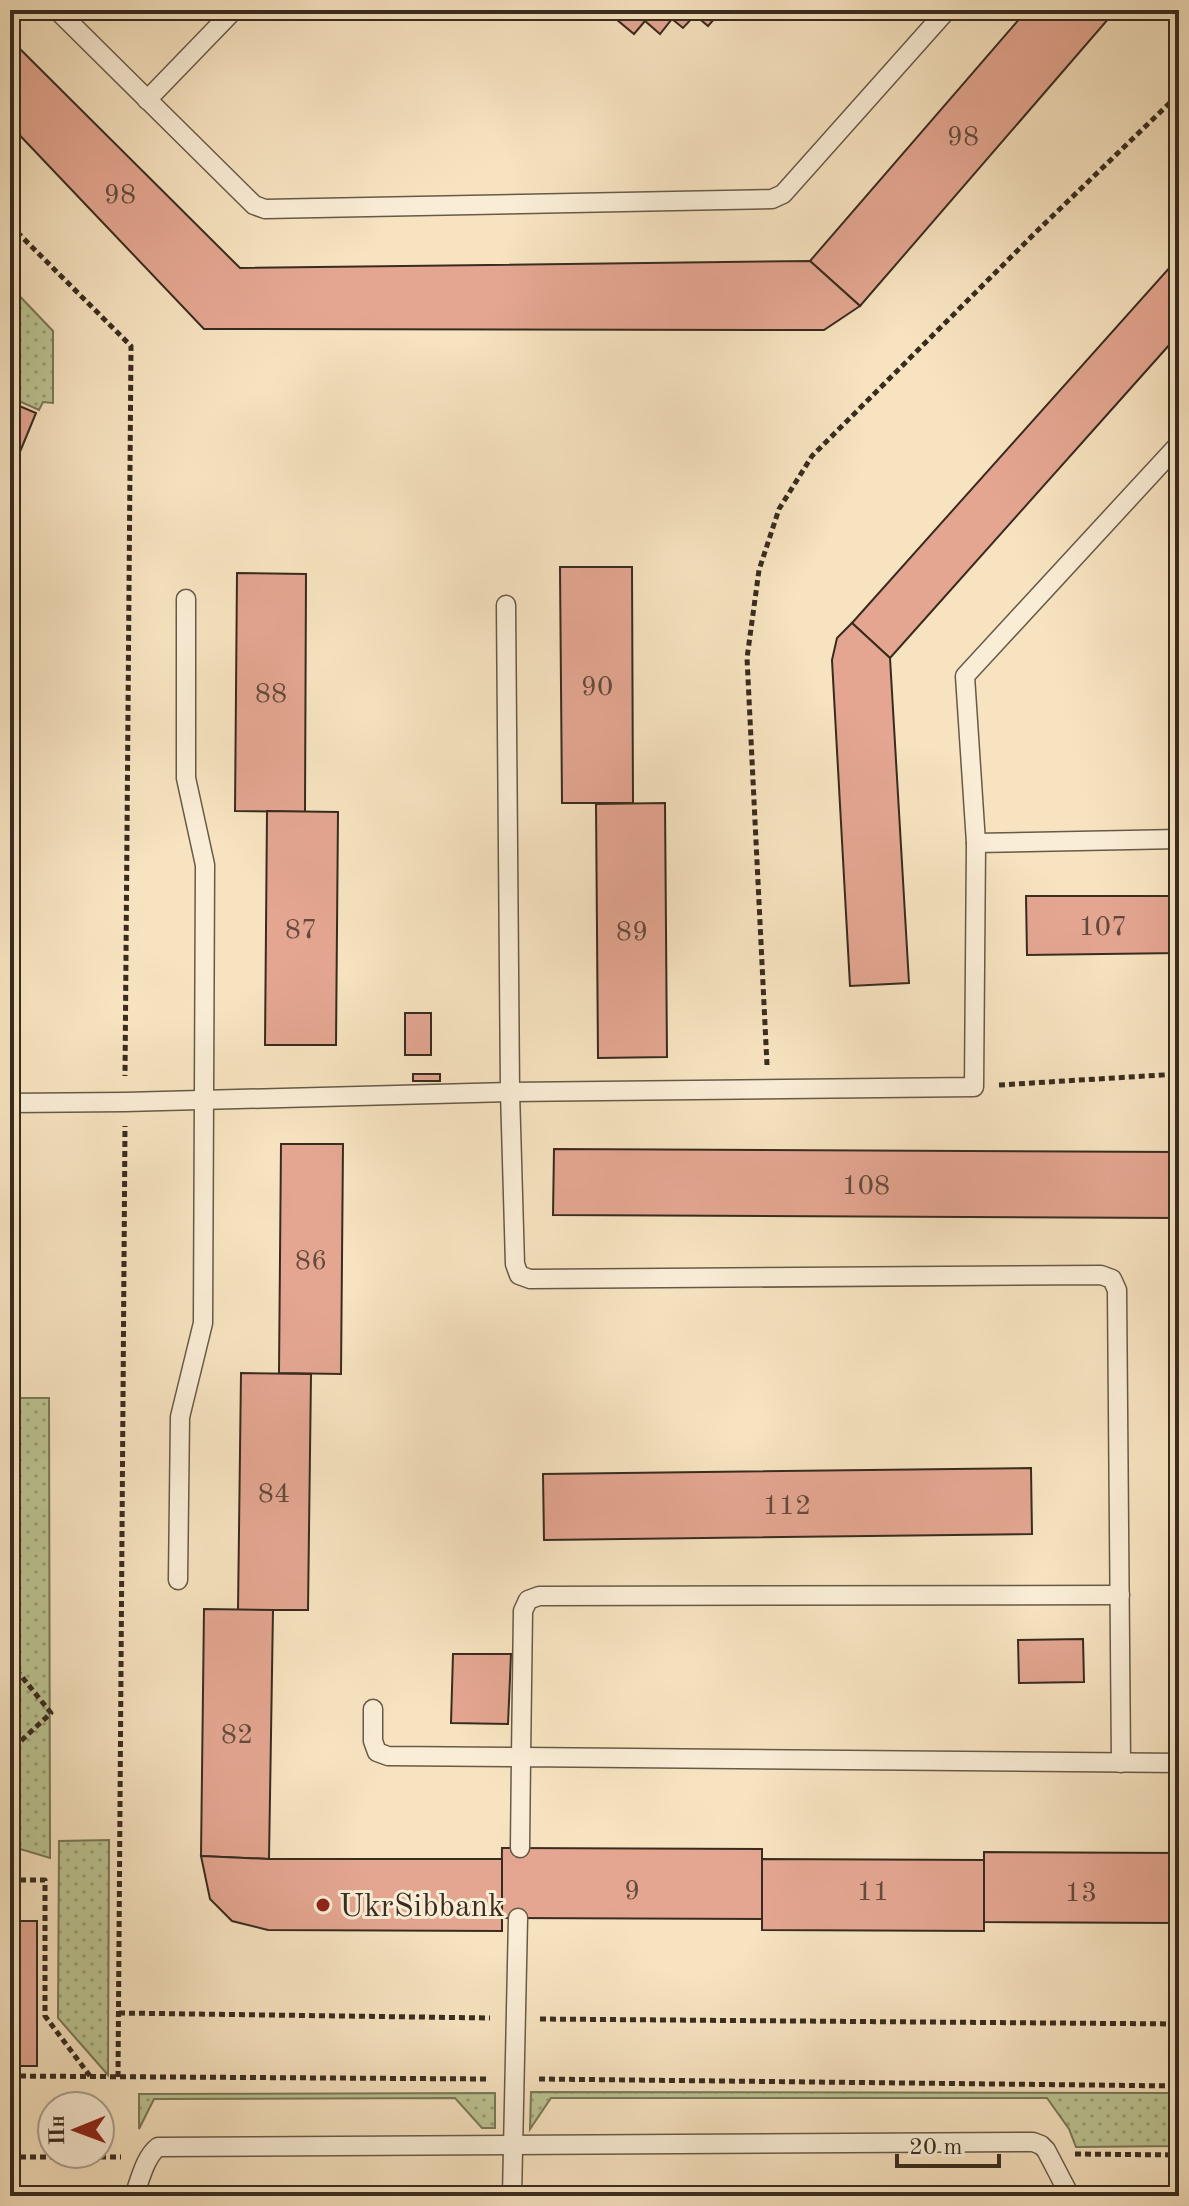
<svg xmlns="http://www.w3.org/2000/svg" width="1189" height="2206" viewBox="0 0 1189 2206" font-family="'Old Standard TT',serif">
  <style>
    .grass { fill: url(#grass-dots); stroke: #7a7859; stroke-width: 2 }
    .building { fill: #e4a691; stroke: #382c1f; stroke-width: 2 }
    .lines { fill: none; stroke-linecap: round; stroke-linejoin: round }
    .service-casing { stroke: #685a47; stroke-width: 21 }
    .path { stroke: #382c1f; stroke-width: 5; stroke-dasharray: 6 4; stroke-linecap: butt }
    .service { stroke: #faedd6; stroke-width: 18 }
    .poi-dot { fill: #8f2418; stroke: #faedd6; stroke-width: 3 }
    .labels { text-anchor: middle; stroke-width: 6; stroke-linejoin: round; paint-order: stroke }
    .number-label { font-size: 28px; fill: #634a3c }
    .poi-label { font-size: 32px; fill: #382c1f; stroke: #faedd6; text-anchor: start }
  </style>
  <defs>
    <pattern id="grass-dots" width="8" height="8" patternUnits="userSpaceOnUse" patternTransform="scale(2)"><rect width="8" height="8" fill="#bcc493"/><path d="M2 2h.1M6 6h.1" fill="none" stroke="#9a9f77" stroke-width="1.8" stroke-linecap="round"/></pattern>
  </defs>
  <rect width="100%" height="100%" fill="#f7e3c0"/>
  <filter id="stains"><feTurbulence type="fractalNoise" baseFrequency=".0025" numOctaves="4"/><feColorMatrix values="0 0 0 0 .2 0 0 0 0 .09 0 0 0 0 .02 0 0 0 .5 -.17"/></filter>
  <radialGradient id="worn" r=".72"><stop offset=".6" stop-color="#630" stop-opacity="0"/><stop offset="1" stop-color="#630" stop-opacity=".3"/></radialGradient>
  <g class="grass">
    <polygon points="10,286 53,331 53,403 43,402 39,410 10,397"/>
    <polygon points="10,1398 49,1398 50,1858 10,1846"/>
    <polygon points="109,1840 108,2075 58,2018 59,1841"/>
    <polygon points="531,2092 1179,2093 1179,2146 1076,2147 1069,2129 1047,2098 551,2098 530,2129"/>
    <polygon points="495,2093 495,2128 482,2128 455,2098 154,2099 139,2129 139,2094"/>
  </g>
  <g class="building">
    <polygon points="613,10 722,10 708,26 695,15 683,28 672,19 660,34 645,21 634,34 610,14"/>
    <polygon points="1027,10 1116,10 860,306 810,261"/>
    <polygon points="10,39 240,268 810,261 860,306 824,330 204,329 10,125"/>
    <polygon points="1179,257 1179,334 890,658 852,623"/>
    <polygon points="10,402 36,413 10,476"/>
    <polygon points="560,567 632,567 633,803 562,803"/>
    <polygon points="237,573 306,574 305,812 235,811"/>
    <polygon points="852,623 890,658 909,983 850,986 832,660 837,638"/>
    <polygon points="665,803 667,1057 598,1058 596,804"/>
    <polygon points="267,811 338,812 336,1045 265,1045"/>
    <polygon points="1026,896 1179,896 1179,953 1027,955"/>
    <rect x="405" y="1013" width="26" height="42"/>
    <rect x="413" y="1074" width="27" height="7"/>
    <polygon points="281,1144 343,1144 341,1374 279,1373"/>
    <polygon points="554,1149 1179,1152 1179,1218 553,1215"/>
    <polygon points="241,1373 311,1374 308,1610 238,1610"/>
    <polygon points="1031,1468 1032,1534 544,1540 543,1474"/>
    <polygon points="204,1609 273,1610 269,1859 201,1856"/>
    <polygon points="1083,1639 1084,1682 1019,1683 1018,1640"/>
    <polygon points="453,1654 511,1654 508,1724 451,1723"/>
    <polygon points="502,1848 762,1849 762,1919 501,1918"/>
    <polygon points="984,1852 1179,1853 1179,1923 984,1922"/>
    <polygon points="201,1856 269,1859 502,1859 502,1931 268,1930 232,1921 210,1899"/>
    <polygon points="762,1859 984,1860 984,1931 762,1930"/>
    <rect x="10" y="1921" width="27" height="145"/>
  </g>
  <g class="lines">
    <defs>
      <g id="service">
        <polyline points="57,10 254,205 265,209 772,199 783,194 947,10"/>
        <polyline points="147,100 234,10"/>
        <polyline points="506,605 510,1092 515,1264 519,1275 530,1279 1101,1275 1112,1279 1117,1290 1121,1763"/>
        <polyline points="976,843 1179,839"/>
        <polyline points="10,1103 125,1102 510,1092 974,1087 976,843 965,676 1179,444"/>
        <polyline points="178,1580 180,1417 203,1323 205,865 186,778 186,599"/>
        <polyline points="373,1709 373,1741 377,1752 388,1756 521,1757 523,1611 528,1600 539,1596 1120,1595"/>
        <polyline points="520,1848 521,1757 1179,1763"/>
        <path d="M134 2196C140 2180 145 2157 158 2147L1033 2142 1041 2145 1046 2150 1070 2196"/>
        <polyline points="512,2196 518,1918"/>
      </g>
    </defs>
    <use href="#service" class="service-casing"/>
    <g class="path">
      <polyline points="10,225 131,346 125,1076"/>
      <polyline points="767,1065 747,658 759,570 779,509 812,456 1036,232 1179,94"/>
      <polyline points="999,1085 1179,1074"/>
      <polyline points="10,1662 51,1713 10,1751"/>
      <polyline points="10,1880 45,1880 45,2016 90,2076"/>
      <polyline points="119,2013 490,2018"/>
      <polyline points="540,2019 1179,2024"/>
      <polyline points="10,2076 489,2079"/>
      <polyline points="118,2077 125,1126"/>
      <polyline points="539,2079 1179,2086"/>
      <polyline points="1075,2154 1179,2155"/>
      <polyline points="10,2157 121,2157"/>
    </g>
    <use href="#service" class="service"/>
  </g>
  <circle class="poi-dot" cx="323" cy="1905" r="8"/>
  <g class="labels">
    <g class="number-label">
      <text x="963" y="145">98</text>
      <text x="120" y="203">98</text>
      <text x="597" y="695">90</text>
      <text x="271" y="702">88</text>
      <text x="1103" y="935">107</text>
      <text x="301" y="938">87</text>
      <text x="632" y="940">89</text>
      <text x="866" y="1194">108</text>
      <text x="311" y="1269">86</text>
      <text x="274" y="1502">84</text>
      <text x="787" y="1514">112</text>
      <text x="237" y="1743">82</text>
      <text x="632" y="1899">9</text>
      <text x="873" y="1900">11</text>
      <text x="1081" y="1901">13</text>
    </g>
    <g class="poi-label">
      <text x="339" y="1916">UkrSibbank</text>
    </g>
  </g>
  <rect width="1189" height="2206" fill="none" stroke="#f7e3c0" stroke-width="40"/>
  <rect x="12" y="12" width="1165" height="2182" fill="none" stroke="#382c1f" stroke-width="4"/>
  <rect x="20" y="20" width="1149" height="2166" fill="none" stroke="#382c1f" stroke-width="2"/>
  <g transform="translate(76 2130) rotate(269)"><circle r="38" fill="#faedd6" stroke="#aca08d" stroke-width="2"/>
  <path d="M0-6L14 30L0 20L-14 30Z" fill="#8f2418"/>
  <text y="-12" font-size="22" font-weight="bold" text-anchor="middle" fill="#382c1f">Пн</text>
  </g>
  <path d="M897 2154v12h102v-12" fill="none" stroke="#382c1f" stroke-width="4"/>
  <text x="909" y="2154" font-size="24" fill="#382c1f" stroke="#faedd6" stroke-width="6" paint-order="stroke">20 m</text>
  <rect width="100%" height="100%" filter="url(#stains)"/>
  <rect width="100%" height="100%" fill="url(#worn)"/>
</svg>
